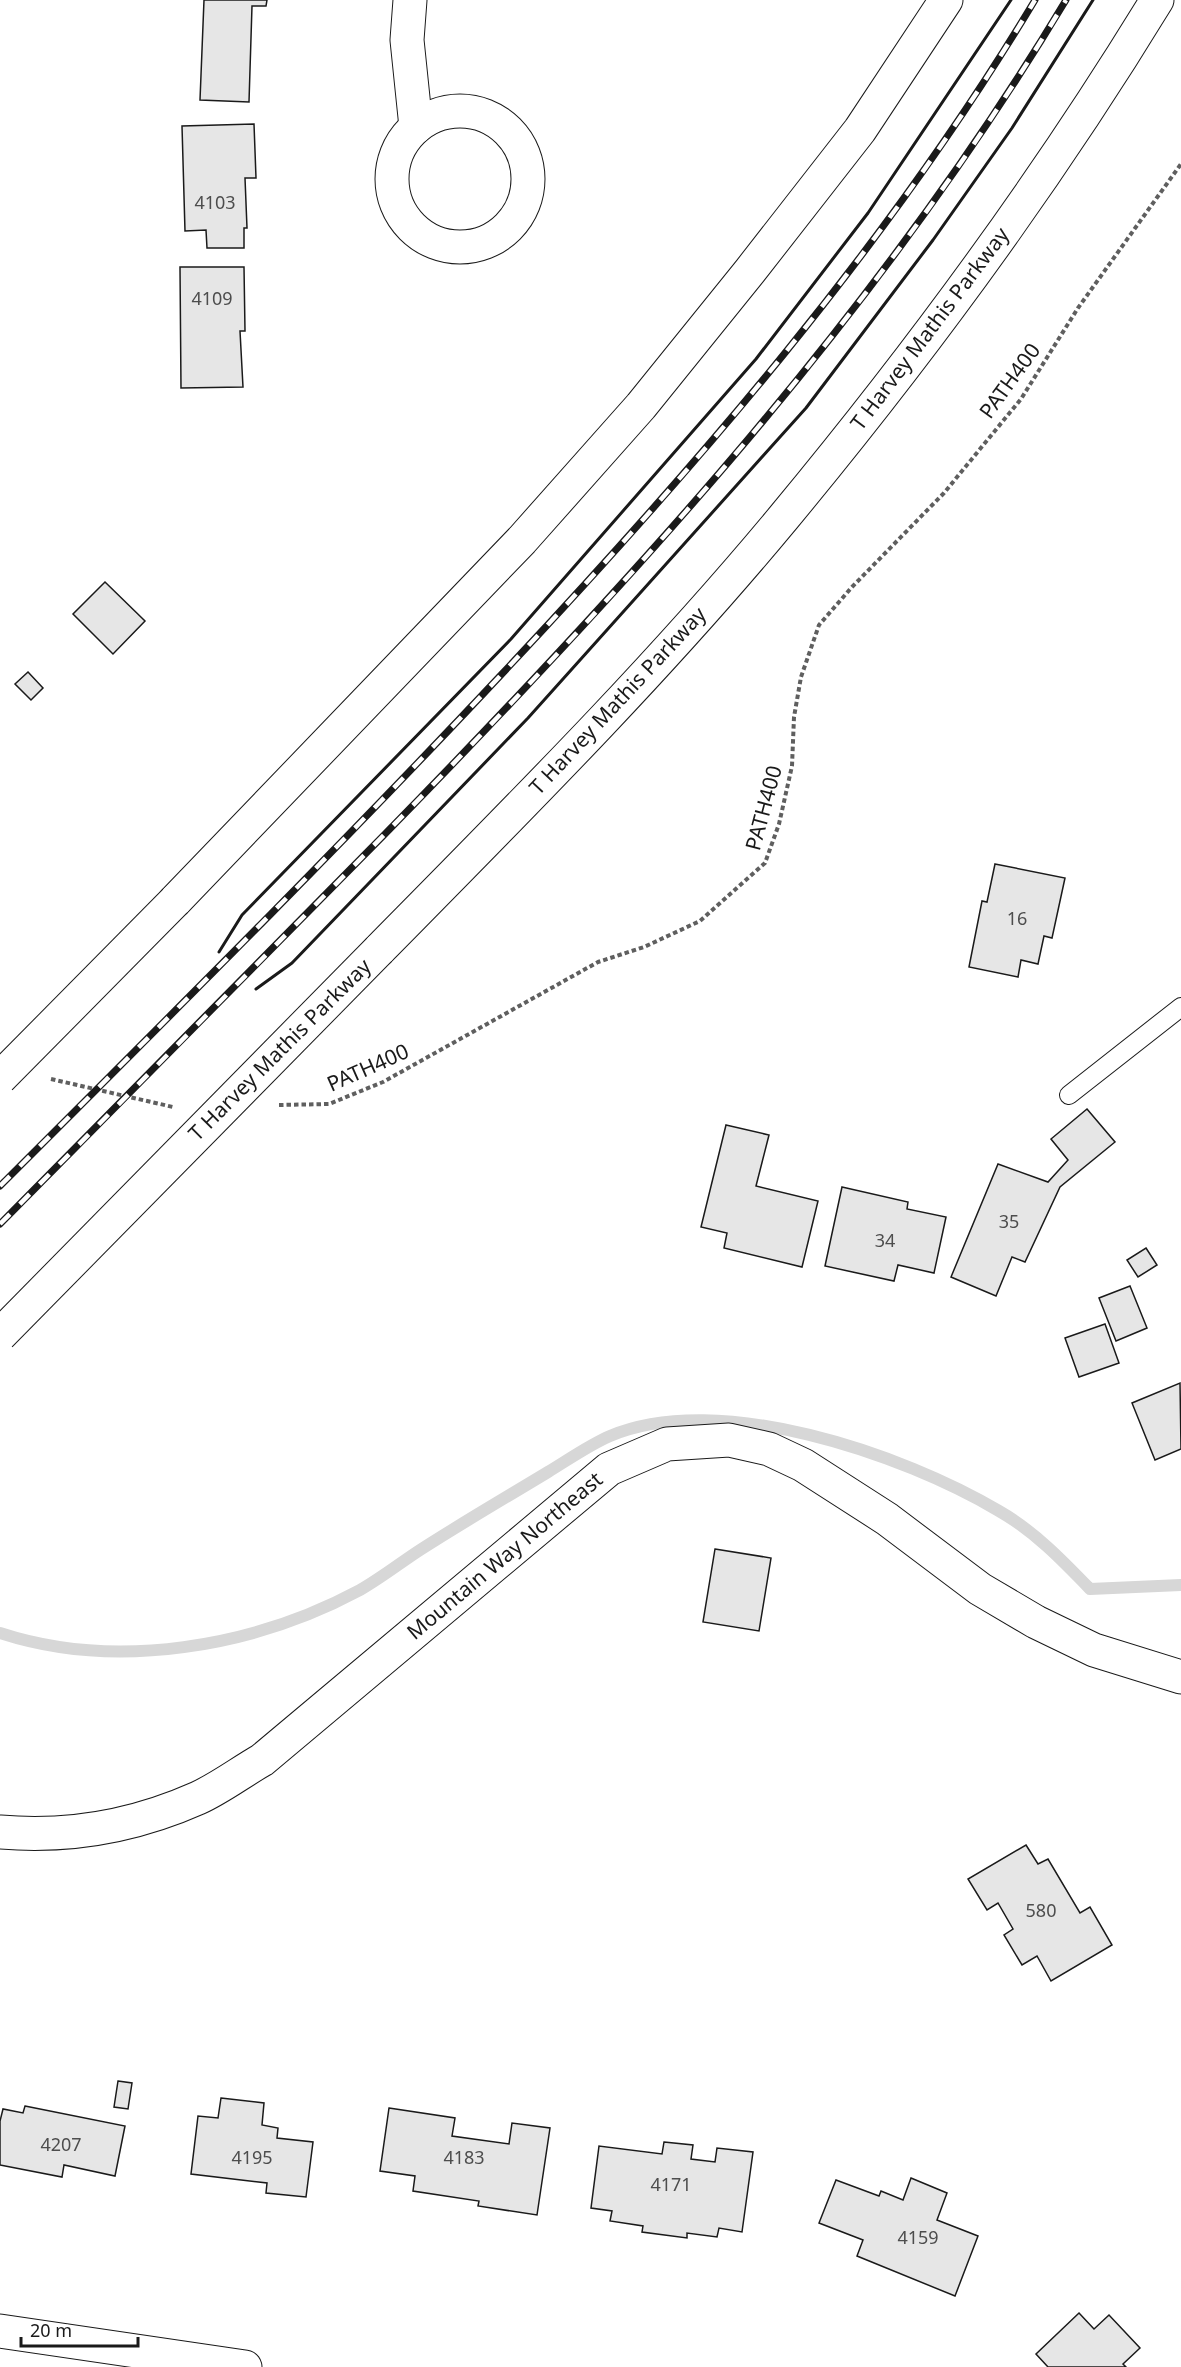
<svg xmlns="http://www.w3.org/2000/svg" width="1181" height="2367" viewBox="0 0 1181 2367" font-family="'Noto Sans',sans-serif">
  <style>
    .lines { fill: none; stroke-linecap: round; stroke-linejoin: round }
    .stream { stroke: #d7d7d7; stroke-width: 12 }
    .building { fill: #e6e6e6; stroke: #1a1a1a; stroke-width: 1.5 }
    .lane-casing { stroke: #1a1a1a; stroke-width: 20 }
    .street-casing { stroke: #1a1a1a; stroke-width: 35 }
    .highway-casing { stroke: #1a1a1a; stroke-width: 35 }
    .path { stroke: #5f5f5f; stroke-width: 4; stroke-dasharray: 4.5 3; stroke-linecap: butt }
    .lane { stroke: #fff; stroke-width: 18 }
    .street { stroke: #fff; stroke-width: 33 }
    .highway { stroke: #fff; stroke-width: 33 }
    .rail-casing { stroke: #1a1a1a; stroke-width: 7 }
    .rail { stroke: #fff; stroke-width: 4.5; stroke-dasharray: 14; stroke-linecap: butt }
    .highway-bridge-casing { stroke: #1a1a1a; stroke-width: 35; stroke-linecap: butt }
    .highway-bridge { stroke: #fff; stroke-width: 33 }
    .wall { stroke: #1a1a1a; stroke-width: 3 }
    .labels { text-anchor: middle; stroke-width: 4.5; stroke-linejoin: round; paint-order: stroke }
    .number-label { font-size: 18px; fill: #4d4d4d }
    .street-label { font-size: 21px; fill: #1a1a1a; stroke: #fff }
  </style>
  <rect width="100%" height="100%" fill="#fff"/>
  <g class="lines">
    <path class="stream" d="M0 1633C116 1671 254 1647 360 1590 381 1578 400 1563 420 1550 462 1523 505 1498 548 1472 568 1460 589 1445 610 1436 719 1390 903 1454 999 1511 1034 1531 1062 1560 1090 1589L1181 1585"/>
  </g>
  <g class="building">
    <polygon points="204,0 267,0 266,6 252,6 249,102 200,100"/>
    <polygon points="254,124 256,178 245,178 247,228 244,228 244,248 207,248 206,230 185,231 182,126"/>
    <polygon points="180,267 244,267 245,331 240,331 243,387 181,388"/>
    <polygon points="105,582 145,621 113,654 73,614"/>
    <polygon points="28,672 43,688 31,700 15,684"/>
    <polygon points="995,864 1065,878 1052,938 1044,936 1038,964 1021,960 1018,977 969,967 982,901 987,902"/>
    <polygon points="1087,1109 1115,1142 1060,1187 1025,1262 1012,1257 996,1296 951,1277 998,1164 1048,1182 1068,1160 1051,1139"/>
    <polygon points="726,1125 769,1135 756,1186 818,1201 802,1267 724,1248 727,1233 701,1227"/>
    <polygon points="842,1187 908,1202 907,1209 946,1217 934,1273 898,1265 894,1281 825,1266"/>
    <polygon points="1146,1248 1157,1265 1138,1277 1127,1260"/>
    <polygon points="1130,1286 1147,1328 1116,1341 1099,1298"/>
    <polygon points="1105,1324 1119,1363 1079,1377 1065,1338"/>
    <polygon points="1180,1383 1181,1449 1155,1460 1132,1403"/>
    <polygon points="715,1549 771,1558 759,1631 703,1622"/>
    <polygon points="1026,1845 1038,1864 1048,1859 1080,1913 1090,1907 1112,1945 1051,1981 1037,1956 1022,1965 1004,1935 1013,1929 998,1903 987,1910 968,1879"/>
    <polygon points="118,2081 132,2083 128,2109 114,2107"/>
    <polygon points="221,2098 264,2103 262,2125 278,2128 277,2138 313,2142 306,2197 266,2193 267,2183 191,2174 198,2116 218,2118"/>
    <polygon points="25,2106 125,2126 115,2176 64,2165 62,2177 0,2165 0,2121 3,2109 23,2113"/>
    <polygon points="389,2108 455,2118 452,2136 509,2144 512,2123 550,2128 537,2215 478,2206 479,2201 413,2191 415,2176 380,2171"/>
    <polygon points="664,2142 693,2145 691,2159 715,2162 717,2148 753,2152 742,2232 719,2228 717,2237 687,2233 687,2238 642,2232 643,2226 610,2221 612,2211 591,2208 599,2146 662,2154"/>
    <polygon points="911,2178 947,2193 937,2220 978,2236 955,2296 857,2256 863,2240 819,2223 836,2180 879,2196 881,2191 903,2200"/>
    <polygon points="1079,2313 1094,2329 1109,2315 1140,2348 1123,2364 1126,2367 1048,2367 1036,2354"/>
  </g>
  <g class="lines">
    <defs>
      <polyline id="lane" points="1069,1095 1181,1007"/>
      <g id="street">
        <polyline points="410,0 407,40 416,127"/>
        <circle cx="460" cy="179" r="68"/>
        <path d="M0 1832C69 1838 135 1826 198 1798 220 1788 241 1772 262 1760L609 1469 667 1444 729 1440 769 1449 803 1465 887 1519 980 1589 1036 1622 1094 1650 1181 1677"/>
        <polyline points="0,2331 245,2367"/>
      </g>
      <g id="highway">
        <polyline points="175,901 522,540 641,406 750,271 860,130 946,0"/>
        <path d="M379 950C517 810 658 669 784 517 920 353 1046 182 1157 0"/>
      </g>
    </defs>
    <use href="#lane" class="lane-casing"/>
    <use href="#street" class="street-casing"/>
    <use href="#highway" class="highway-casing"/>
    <g class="path">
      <polyline points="51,1079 173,1107"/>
      <polyline points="279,1105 329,1104 383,1082 598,962 644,947 700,921 765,863 779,824 792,766 794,717 801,677 819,625 852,587 944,493 1021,399 1078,308 1181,164"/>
    </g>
    <use href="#lane" class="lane"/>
    <use href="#street" class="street"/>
    <use href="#highway" class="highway"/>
    <defs>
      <g id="rail">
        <path d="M0 1186C168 1018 337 850 500 676 696 467 887 247 1035 0"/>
        <path d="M0 1224C129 1094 257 964 385 834 636 577 881 309 1066 0"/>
      </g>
    </defs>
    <use href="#rail" class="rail-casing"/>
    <use href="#rail" class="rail"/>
    <defs>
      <g id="highway-bridge">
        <polyline points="0,1078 175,901"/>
        <polyline points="0,1335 379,950"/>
      </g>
    </defs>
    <use href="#highway-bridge" class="highway-bridge-casing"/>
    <use href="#highway-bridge" class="highway-bridge"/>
    <g class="wall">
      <polyline points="219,952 242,915 511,639 756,359 868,213 1011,0"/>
      <polyline points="256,989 292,963 528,718 806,408 933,240 1012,128 1093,0"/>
    </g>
  </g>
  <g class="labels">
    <g class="number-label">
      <text x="215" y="209">4103</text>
      <text x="212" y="305">4109</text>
      <text x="1017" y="925">16</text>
      <text x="1009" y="1228">35</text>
      <text x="885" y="1247">34</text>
      <text x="1041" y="1917">580</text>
      <text x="61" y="2151">4207</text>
      <text x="252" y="2164">4195</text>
      <text x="464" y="2164">4183</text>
      <text x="671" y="2191">4171</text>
      <text x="918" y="2244">4159</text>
    </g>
    <g class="street-label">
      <text transform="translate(930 329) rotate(-53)" y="7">T Harvey Mathis Parkway</text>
      <text transform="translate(1010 381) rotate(-54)" y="7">PATH400</text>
      <text transform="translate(618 701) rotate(-47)" y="7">T Harvey Mathis Parkway</text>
      <text transform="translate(764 808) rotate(-75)" y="7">PATH400</text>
      <text transform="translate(280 1050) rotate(-45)" y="7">T Harvey Mathis Parkway</text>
      <text transform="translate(368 1068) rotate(-24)" y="7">PATH400</text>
      <text transform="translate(505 1556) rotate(-40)" y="7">Mountain Way Northeast</text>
    </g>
  </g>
  <path d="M21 2337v9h117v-9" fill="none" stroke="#1a1a1a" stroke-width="3"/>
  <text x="30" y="2337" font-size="18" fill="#1a1a1a" stroke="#ffffff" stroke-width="4.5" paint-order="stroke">20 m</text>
</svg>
